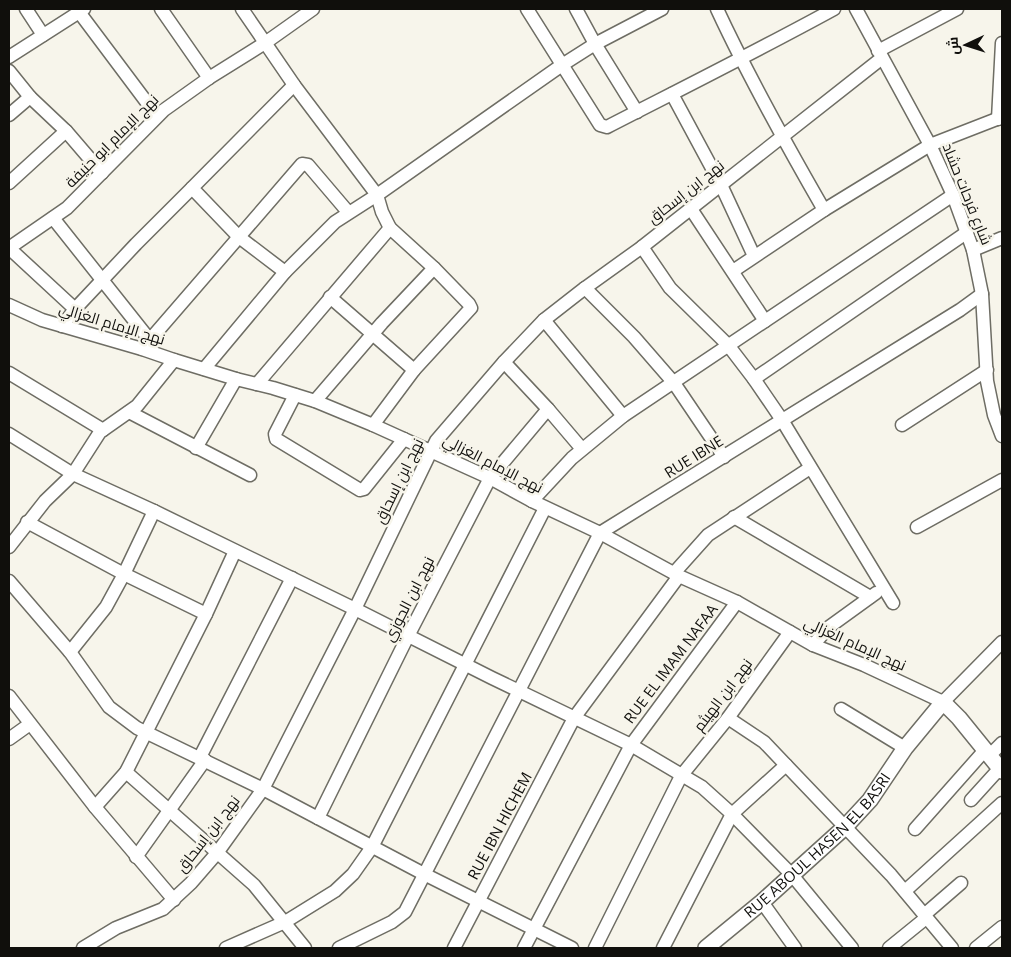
<svg xmlns="http://www.w3.org/2000/svg" width="1011" height="957" viewBox="0 0 1011 957" font-family="'Open Sans',Cairo,sans-serif">
  <style>
    .lines { fill: none; stroke-linecap: round; stroke-linejoin: round }
    .minor-casing { stroke: #6e6d64; stroke-width: 15 }
    .tertiary-casing { stroke: #6e6d64; stroke-width: 18 }
    .minor { stroke: #fff; stroke-width: 12 }
    .tertiary { stroke: #fff; stroke-width: 15 }
    .labels { text-anchor: middle; stroke-width: 5; stroke-linejoin: round; paint-order: stroke }
    .street-label { font-size: 15px; fill: #100f0c; stroke: #f7f5eb }
  </style>
  <rect width="100%" height="100%" fill="#f7f5eb"/>
  <g class="lines">
    <defs>
      <g id="minor">
        <polyline points="26,9 43,35"/>
        <polyline points="161,9 209,78"/>
        <polyline points="242,9 294,85 377,195 382,212 390,228"/>
        <path d="M527 9 600 125 607 127C683 88 759 50 834 9"/>
        <polyline points="576,9 595,44 637,112"/>
        <path d="M717 9C749 78 786 144 824 210"/>
        <polyline points="856,9 930,145 953,195 973,250 982,294 987,381 994,415 1002,436"/>
        <polyline points="79,12 157,116"/>
        <polyline points="878,51 957,9"/>
        <polyline points="9,57 84,9"/>
        <polyline points="9,71 30,97 66,131 102,173"/>
        <polyline points="672,94 721,185 754,256"/>
        <polyline points="9,115 30,97"/>
        <polyline points="998,119 1002,43"/>
        <polyline points="9,183 66,131"/>
        <polyline points="691,209 765,321"/>
        <polyline points="53,218 149,339"/>
        <polyline points="642,247 670,288 728,345 754,379 782,420 893,603"/>
        <polyline points="9,248 67,208 164,110 209,78 265,43 313,9"/>
        <polyline points="9,248 75,309"/>
        <polyline points="973,250 1002,238"/>
        <polyline points="733,271 824,210 930,145 1002,117"/>
        <polyline points="285,272 239,237 192,188 294,85"/>
        <polyline points="585,288 634,337 674,383 724,457"/>
        <polyline points="330,297 414,370"/>
        <polyline points="9,305 42,320 142,349 174,360 236,379 273,388 315,401 373,425 490,478 532,501 600,533 679,576 737,602 813,645 864,665 943,702 1002,642"/>
        <polyline points="544,320 623,416"/>
        <polyline points="62,326 75,309 136,244 192,188"/>
        <polyline points="142,349 302,164 308,165 348,212"/>
        <polyline points="504,362 548,409 582,449"/>
        <polyline points="204,369 285,272 335,222 377,195 562,65 595,44 662,9"/>
        <polyline points="9,373 103,430"/>
        <polyline points="754,379 966,233"/>
        <polyline points="257,384 390,228 434,268 469,304 471,308 414,370 373,425"/>
        <polyline points="295,395 275,434 276,439 360,490 364,489 404,439"/>
        <polyline points="315,401 382,323 434,268"/>
        <polyline points="129,412 250,475"/>
        <polyline points="902,425 987,370"/>
        <polyline points="9,434 73,474 154,511 355,609 492,678 631,745 702,787 732,814 792,875 852,948"/>
        <polyline points="196,448 236,379"/>
        <polyline points="532,501 572,458 623,416 953,195"/>
        <polyline points="734,517 870,597"/>
        <polyline points="27,522 124,574 206,614"/>
        <polyline points="917,527 1002,480"/>
        <polyline points="9,547 45,501 73,474 100,432 137,406 174,360"/>
        <polyline points="674,573 708,535 810,468"/>
        <polyline points="9,581 70,652 109,707 137,728 263,789 424,874 572,948"/>
        <polyline points="813,645 829,627 876,593"/>
        <polyline points="70,652 106,607 124,574 154,511"/>
        <polyline points="9,696 95,807 174,900"/>
        <polyline points="841,709 905,748"/>
        <polyline points="728,718 764,742 891,875 952,948"/>
        <polyline points="9,739 30,724"/>
        <polyline points="990,755 1002,743"/>
        <polyline points="200,757 292,578"/>
        <polyline points="126,772 254,885 305,948"/>
        <polyline points="971,800 1000,768"/>
        <polyline points="95,807 126,772 206,614 235,551"/>
        <polyline points="318,818 408,636 490,478 548,409"/>
        <polyline points="915,829 985,750"/>
        <polyline points="136,857 205,760"/>
        <polyline points="905,891 1002,803"/>
        <polyline points="762,902 795,948"/>
        <polyline points="924,915 961,883"/>
        <polyline points="83,948 116,928 163,909 191,883 217,853 263,789 355,609 436,441 504,362 544,320 585,288 642,247 882,58"/>
        <polyline points="226,948 285,922 335,891 353,874 372,847 545,508"/>
        <polyline points="339,948 392,922 405,912 600,533 960,310 982,294"/>
        <polyline points="454,948 574,718 679,576"/>
        <polyline points="524,948 631,745 737,602"/>
        <polyline points="595,948 681,776 728,718 790,632"/>
        <polyline points="663,948 732,814 786,765"/>
        <polyline points="889,948 926,918"/>
        <polyline points="976,948 1002,927"/>
      </g>
      <g id="tertiary">
        <path id="s1" d="M706 948 762 902 845 827 870 800 905 748 943 702 959 718 1002 771"/>
      </g>
    </defs>
    <use href="#minor" class="minor-casing"/>
    <use href="#tertiary" class="tertiary-casing"/>
    <use href="#minor" class="minor"/>
    <use href="#tertiary" class="tertiary"/>
  </g>
  <g class="labels">
    <g class="street-label">
      <text transform="translate(112 141) rotate(-45)" y="5">نهج الإمام ابو حنيفة</text>
      <text transform="translate(686 192) rotate(-38)" y="5">نهج ابن إسحاق</text>
      <text transform="translate(967 194) rotate(68)" y="5">شارع فرحات حشاد</text>
      <text transform="translate(112 324) rotate(17)" y="5">نهج الإمام الغزالي</text>
      <text transform="translate(694 457) rotate(-32)" y="5">RUE IBNE</text>
      <text transform="translate(493 464) rotate(27)" y="5">نهج الإمام الغزالي</text>
      <text transform="translate(399 481) rotate(-64)" y="5">نهج ابن إسحاق</text>
      <text transform="translate(409 599) rotate(-63)" y="5">نهج ابن الجوزي</text>
      <text transform="translate(855 644) rotate(24)" y="5">نهج الإمام الغزالي</text>
      <text transform="translate(671 664) rotate(-53)" y="5">RUE EL IMAM NAFAA</text>
      <text transform="translate(723 695) rotate(-53)" y="5">نهج ابن الهيثم</text>
      <text transform="translate(500 826) rotate(-62)" y="5">RUE IBN HICHEM</text>
      <text transform="translate(208 834) rotate(-52)" y="5">نهج ابن إسحاق</text>
      <text dy="5" stroke="none"><textPath href="#s1" startOffset="152">RUE ABOUL HASEN EL BASRI</textPath></text>
    </g>
  </g>
  <rect width="1011" height="957" fill="none" stroke="#100f0c" stroke-width="20"/>
  <g transform="translate(966 45) rotate(266)" stroke="#f7f5eb" stroke-width="4" paint-order="stroke">
  <path d="M0-4L9 19L0 12L-9 19Z" fill="#100f0c"/>
  <text y="-8" font-size="14" font-weight="bold" text-anchor="middle" fill="#100f0c">ش</text>
  </g>
</svg>
